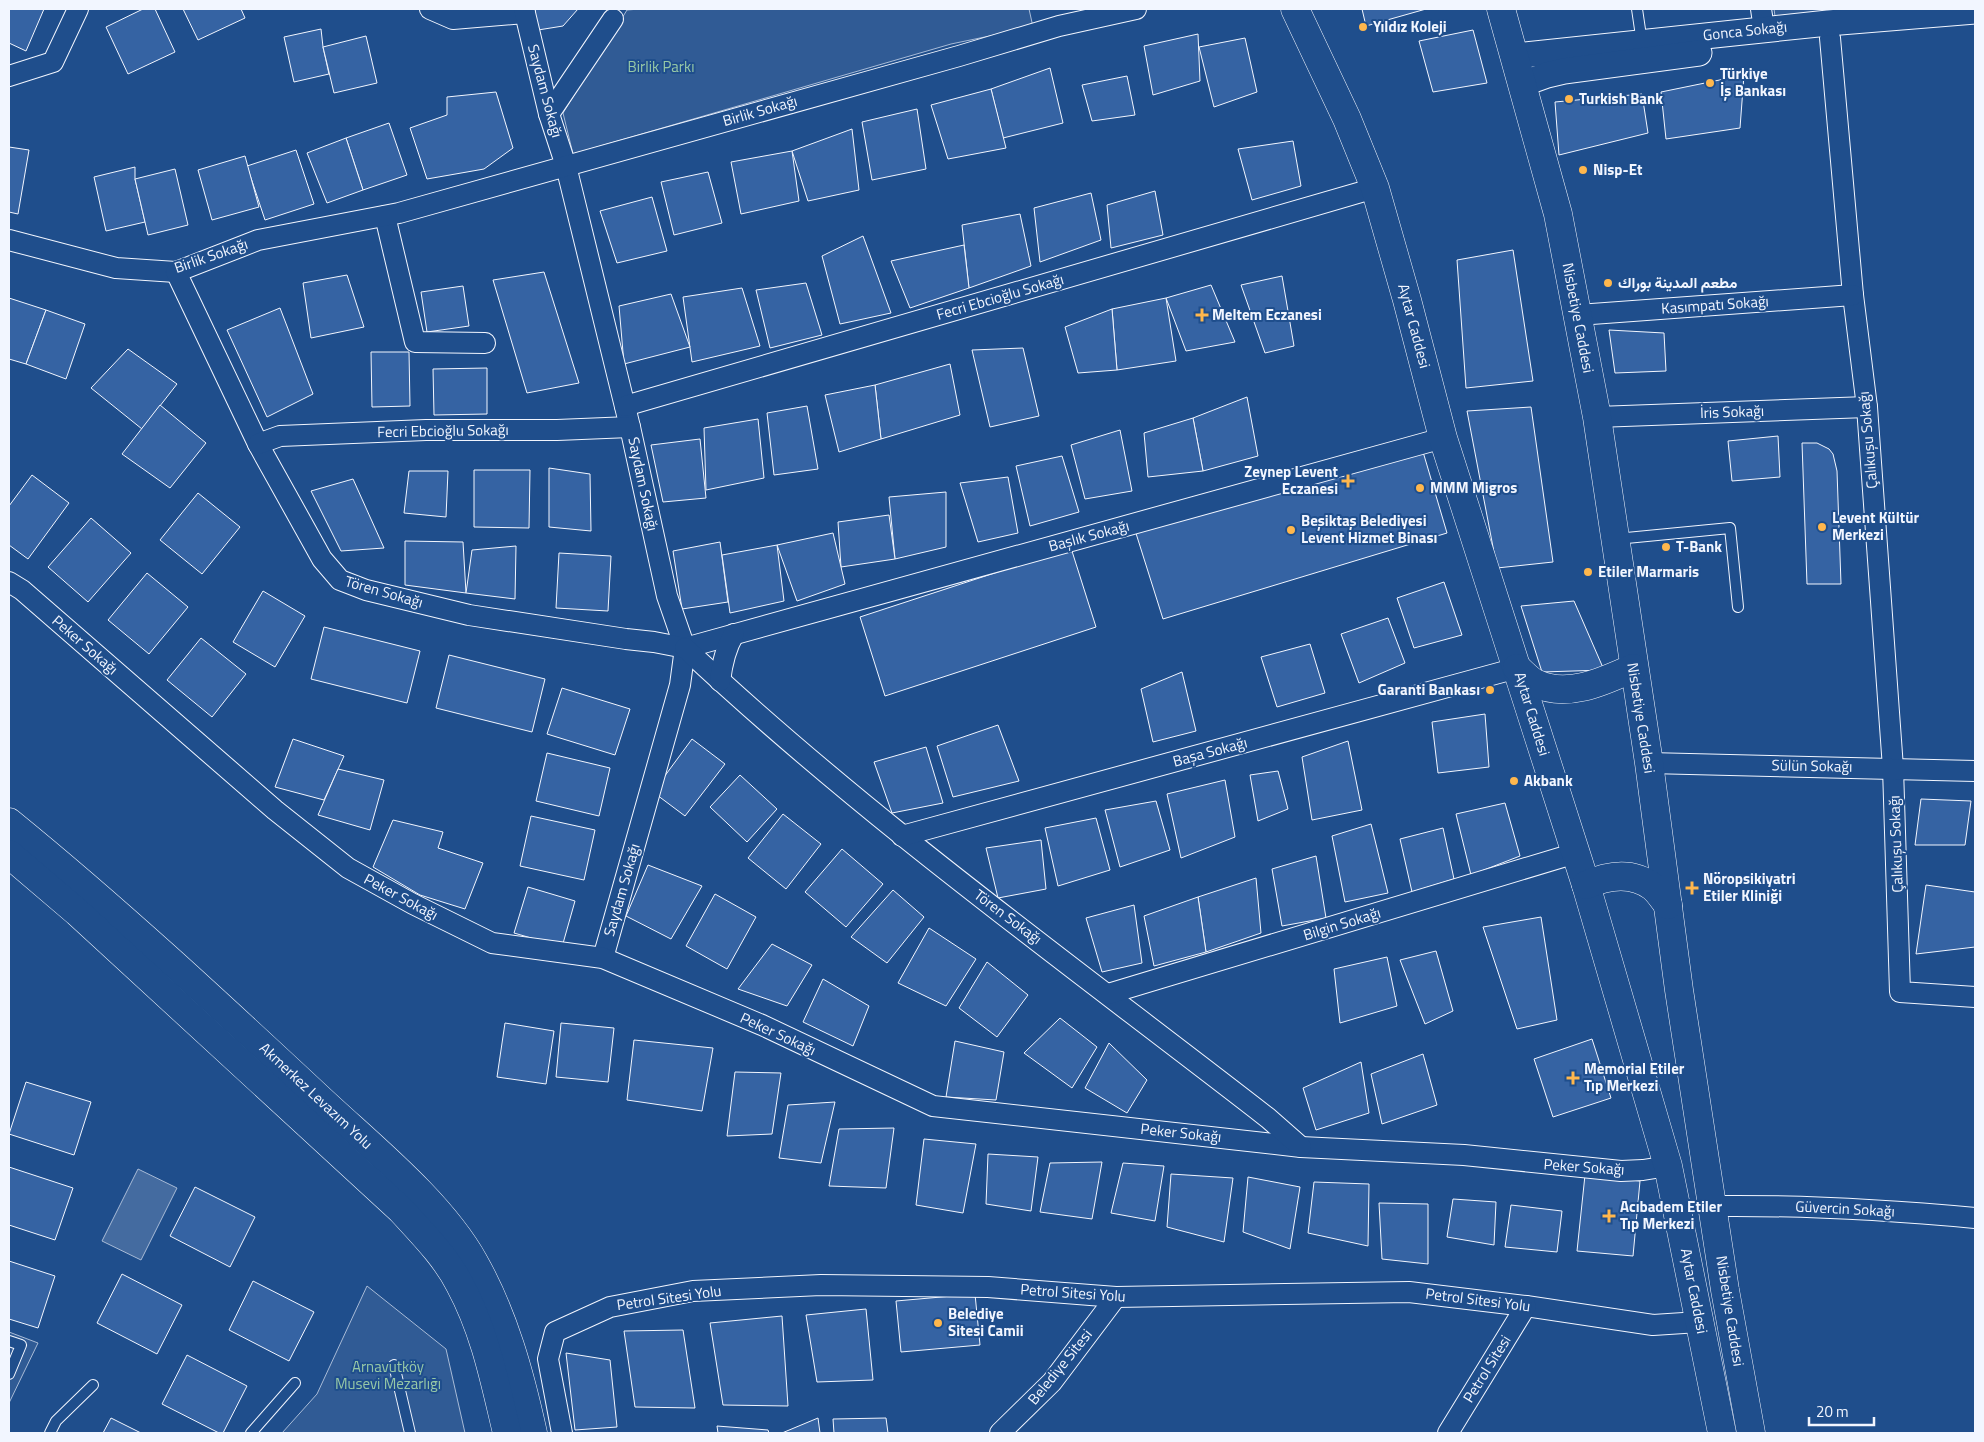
<svg xmlns="http://www.w3.org/2000/svg" width="1984" height="1442" viewBox="0 0 1984 1442" font-family="'Titillium Web',Vazirmatn,sans-serif">
  <style>
    .built { fill: #305b95; stroke: #a8bbd7 }
    .water { fill: #446ba0; stroke: #a8bbd7 }
    .building { fill: #3563a3; stroke: #f2f6ff }
    .lines { fill: none; stroke-linecap: round; stroke-linejoin: round }
    .service-casing { stroke: #f2f6ff; stroke-width: 12 }
    .minor-casing { stroke: #f2f6ff; stroke-width: 22 }
    .tertiary-casing { stroke: #f2f6ff; stroke-width: 27 }
    .secondary-casing { stroke: #f2f6ff; stroke-width: 29 }
    .primary-casing { stroke: #f2f6ff; stroke-width: 29 }
    .service { stroke: #1f4e8c; stroke-width: 10 }
    .minor { stroke: #1f4e8c; stroke-width: 20 }
    .tertiary { stroke: #1f4e8c; stroke-width: 25 }
    .secondary { stroke: #1f4e8c; stroke-width: 28 }
    .primary { stroke: #1f4e8c; stroke-width: 28 }
    .poi-dot { fill: #ffb74d; stroke: #1f4e8c; stroke-width: 2 }
    .labels { text-anchor: middle; stroke-width: 4; stroke-linejoin: round; paint-order: stroke }
    .poi-label { font-size: 15px; font-weight: bold; fill: #f2f6ff; stroke: #1f4e8c; text-anchor: start }
    .street-label { font-size: 15px; fill: #f2f6ff; stroke: #1f4e8c }
    .park-label { font-size: 15px; fill: #97c8a6; stroke: #1f4e8c }
  </style>
  <rect width="100%" height="100%" fill="#1f4e8c"/>
  <g class="built">
    <polygon points="640,9 1029,9 1033,27 951,44 573,154 563,113 627,10"/>
    <polygon points="1774,9 1867,9 1775,16"/>
    <polygon points="367,1286 446,1349 465,1433 282,1433 317,1394"/>
    <polygon points="9,1332 38,1343 9,1403"/>
  </g>
  <polygon class="water" points="138,1169 177,1188 141,1260 102,1241"/>
  <g class="building">
    <polygon points="9,9 44,9 26,51 9,43"/>
    <polygon points="143,9 155,9 175,52 128,74 106,27"/>
    <polygon points="183,9 241,9 245,18 198,40"/>
    <polygon points="534,9 578,9 563,26 538,30"/>
    <polygon points="1362,9 1426,9 1366,26"/>
    <polygon points="321,29 323,47 329,74 294,82 284,37"/>
    <polygon points="1473,30 1487,83 1433,92 1419,41"/>
    <polygon points="1198,34 1200,81 1153,95 1144,46"/>
    <polygon points="366,36 377,83 334,93 323,47"/>
    <polygon points="1245,38 1257,92 1214,107 1199,47"/>
    <polygon points="1050,68 1063,123 1003,138 991,89"/>
    <polygon points="1744,75 1740,128 1666,139 1661,92"/>
    <polygon points="1127,76 1135,115 1092,121 1082,85"/>
    <polygon points="991,89 1006,148 948,159 931,105"/>
    <polygon points="496,92 513,148 484,169 427,179 410,128 447,115 447,97"/>
    <polygon points="1642,94 1648,133 1559,155 1555,102"/>
    <polygon points="917,109 926,169 872,180 862,122"/>
    <polygon points="389,123 407,175 363,190 346,138"/>
    <polygon points="852,129 859,190 808,201 792,151"/>
    <polygon points="346,138 363,190 327,203 307,153"/>
    <polygon points="1293,141 1301,186 1252,200 1238,149"/>
    <polygon points="9,147 29,150 18,214 9,212"/>
    <polygon points="296,150 314,204 265,220 247,166"/>
    <polygon points="792,151 799,201 741,214 731,162"/>
    <polygon points="245,156 259,207 212,220 198,170"/>
    <polygon points="135,167 135,179 145,222 106,231 94,177"/>
    <polygon points="175,169 188,225 148,235 135,179"/>
    <polygon points="708,172 722,223 674,235 661,182"/>
    <polygon points="1155,191 1163,235 1111,248 1107,205"/>
    <polygon points="1091,193 1101,240 1040,262 1034,208"/>
    <polygon points="652,197 667,251 617,263 600,211"/>
    <polygon points="1020,214 1031,266 969,288 962,225"/>
    <polygon points="863,236 891,313 840,324 822,256"/>
    <polygon points="964,245 969,288 910,308 891,261"/>
    <polygon points="1513,250 1533,381 1466,388 1457,260"/>
    <polygon points="544,272 579,383 527,393 493,280"/>
    <polygon points="347,275 364,327 311,338 303,283"/>
    <polygon points="1282,276 1294,346 1265,353 1241,285"/>
    <polygon points="806,283 822,335 770,348 756,290"/>
    <polygon points="1211,285 1235,342 1186,351 1166,298"/>
    <polygon points="463,286 469,326 427,332 421,292"/>
    <polygon points="742,288 760,346 692,362 683,297"/>
    <polygon points="671,294 690,347 624,364 619,306"/>
    <polygon points="9,298 46,310 26,364 9,359"/>
    <polygon points="1166,298 1176,361 1117,370 1112,309"/>
    <polygon points="280,308 313,394 267,417 227,330"/>
    <polygon points="1112,309 1117,370 1078,373 1065,327"/>
    <polygon points="46,310 85,324 66,379 26,364"/>
    <polygon points="1609,330 1664,333 1666,371 1615,373"/>
    <polygon points="1023,348 1039,416 990,427 972,350"/>
    <polygon points="128,349 177,384 142,429 91,388"/>
    <polygon points="371,352 409,352 410,406 372,407"/>
    <polygon points="950,364 960,415 881,439 875,385"/>
    <polygon points="487,368 487,414 434,415 433,369"/>
    <polygon points="875,385 881,439 839,452 825,395"/>
    <polygon points="1247,397 1258,456 1203,471 1193,418"/>
    <polygon points="160,405 206,443 170,488 122,454"/>
    <polygon points="807,406 818,469 774,475 767,413"/>
    <polygon points="1531,407 1553,562 1497,568 1467,411"/>
    <polygon points="1193,418 1203,471 1148,477 1144,433"/>
    <polygon points="758,419 764,478 706,490 704,428"/>
    <polygon points="1120,430 1132,491 1085,499 1071,445"/>
    <polygon points="1778,436 1780,477 1732,481 1728,441"/>
    <polygon points="700,439 706,498 663,502 651,445"/>
    <polygon points="1802,443 1817,443 1829,449 1833,454 1837,471 1841,584 1807,584"/>
    <polygon points="1421,445 1447,533 1163,619 1134,527"/>
    <polygon points="1062,456 1079,512 1030,526 1016,466"/>
    <polygon points="549,468 590,474 591,531 549,527"/>
    <polygon points="474,470 530,470 529,528 474,527"/>
    <polygon points="409,471 448,471 446,517 404,513"/>
    <polygon points="32,475 69,503 28,559 9,545 9,506"/>
    <polygon points="1008,477 1018,533 978,542 960,483"/>
    <polygon points="353,479 384,548 341,551 311,491"/>
    <polygon points="946,492 946,547 895,559 889,497"/>
    <polygon points="198,493 240,527 202,574 160,540"/>
    <polygon points="889,515 895,559 841,567 838,522"/>
    <polygon points="91,518 131,553 88,602 48,567"/>
    <polygon points="833,533 845,584 797,601 777,545"/>
    <polygon points="405,541 463,542 466,593 405,585"/>
    <polygon points="720,542 728,602 682,609 673,551"/>
    <polygon points="777,545 784,601 730,613 722,555"/>
    <polygon points="516,546 515,599 466,593 472,550"/>
    <polygon points="1071,548 1096,627 885,696 860,617"/>
    <polygon points="559,553 611,556 608,611 556,608"/>
    <polygon points="147,573 188,607 149,654 108,620"/>
    <polygon points="1444,582 1462,635 1414,648 1397,598"/>
    <polygon points="263,591 305,616 275,667 233,642"/>
    <polygon points="1574,601 1604,670 1542,672 1521,606"/>
    <polygon points="1388,618 1405,663 1359,683 1341,634"/>
    <polygon points="324,627 420,651 407,703 311,679"/>
    <polygon points="201,638 246,674 212,717 167,680"/>
    <polygon points="1310,644 1325,693 1277,707 1261,657"/>
    <polygon points="449,655 545,679 532,732 436,708"/>
    <polygon points="1182,672 1196,731 1153,742 1141,689"/>
    <polygon points="562,688 630,709 615,755 547,734"/>
    <polygon points="1485,714 1489,767 1438,773 1432,722"/>
    <polygon points="998,725 1019,781 953,797 937,746"/>
    <polygon points="293,739 344,756 324,800 275,787"/>
    <polygon points="692,739 725,764 685,816 653,792"/>
    <polygon points="1348,741 1362,810 1312,820 1302,757"/>
    <polygon points="926,747 943,803 892,813 874,762"/>
    <polygon points="547,753 610,768 599,816 536,801"/>
    <polygon points="338,769 384,780 370,830 318,815"/>
    <polygon points="1278,771 1288,809 1258,821 1250,775"/>
    <polygon points="740,775 777,809 747,842 710,807"/>
    <polygon points="1225,780 1235,837 1181,858 1167,794"/>
    <polygon points="1921,799 1971,801 1965,845 1915,845"/>
    <polygon points="1156,801 1170,850 1120,867 1105,810"/>
    <polygon points="1505,803 1520,856 1471,875 1456,814"/>
    <polygon points="783,814 821,844 786,889 748,858"/>
    <polygon points="531,816 595,830 584,880 520,866"/>
    <polygon points="1096,818 1110,870 1058,886 1045,828"/>
    <polygon points="393,820 443,832 438,848 483,863 465,909 420,895 373,867"/>
    <polygon points="1371,824 1388,893 1345,902 1332,836"/>
    <polygon points="1443,828 1454,879 1412,892 1400,839"/>
    <polygon points="1041,840 1046,889 998,898 986,848"/>
    <polygon points="842,849 883,884 846,927 805,892"/>
    <polygon points="1316,856 1326,918 1282,926 1272,869"/>
    <polygon points="648,865 702,886 671,939 626,916"/>
    <polygon points="1256,878 1261,933 1206,952 1198,897"/>
    <polygon points="1926,885 1975,892 1975,947 1916,954"/>
    <polygon points="528,887 575,901 562,947 514,933"/>
    <polygon points="893,890 924,917 887,963 851,937"/>
    <polygon points="715,894 756,917 727,969 686,946"/>
    <polygon points="1198,897 1206,952 1154,966 1144,916"/>
    <polygon points="1134,905 1142,963 1102,972 1086,918"/>
    <polygon points="1541,917 1557,1020 1517,1029 1483,927"/>
    <polygon points="929,928 976,959 946,1006 898,983"/>
    <polygon points="772,944 812,965 787,1006 738,989"/>
    <polygon points="1436,951 1453,1011 1425,1024 1400,960"/>
    <polygon points="1387,957 1397,1006 1340,1023 1334,969"/>
    <polygon points="987,962 1028,995 997,1037 959,1008"/>
    <polygon points="823,979 869,1006 853,1046 803,1022"/>
    <polygon points="1060,1018 1097,1047 1072,1088 1024,1053"/>
    <polygon points="505,1023 554,1031 546,1084 497,1077"/>
    <polygon points="561,1023 614,1028 608,1082 556,1077"/>
    <polygon points="1592,1039 1611,1098 1553,1117 1534,1059"/>
    <polygon points="634,1040 713,1048 702,1111 627,1100"/>
    <polygon points="955,1041 1004,1052 996,1100 946,1097"/>
    <polygon points="1109,1043 1147,1080 1127,1113 1085,1088"/>
    <polygon points="1423,1054 1437,1105 1382,1124 1371,1074"/>
    <polygon points="1361,1062 1369,1113 1316,1130 1303,1088"/>
    <polygon points="735,1072 781,1073 772,1134 727,1136"/>
    <polygon points="26,1082 91,1102 74,1155 9,1134"/>
    <polygon points="835,1102 821,1163 779,1158 788,1105"/>
    <polygon points="894,1128 886,1188 829,1186 839,1129"/>
    <polygon points="924,1139 976,1144 963,1213 916,1205"/>
    <polygon points="988,1154 1038,1157 1031,1211 986,1204"/>
    <polygon points="1102,1162 1092,1219 1040,1212 1050,1163"/>
    <polygon points="1123,1163 1164,1166 1155,1221 1111,1213"/>
    <polygon points="9,1167 73,1188 55,1240 9,1225"/>
    <polygon points="1171,1174 1233,1178 1224,1242 1167,1227"/>
    <polygon points="1585,1175 1640,1181 1633,1256 1577,1251"/>
    <polygon points="1248,1177 1300,1187 1290,1249 1243,1232"/>
    <polygon points="1314,1182 1369,1184 1368,1246 1308,1233"/>
    <polygon points="195,1187 255,1217 230,1267 170,1236"/>
    <polygon points="1453,1199 1496,1202 1494,1245 1447,1237"/>
    <polygon points="1379,1203 1428,1204 1428,1264 1382,1259"/>
    <polygon points="1511,1205 1562,1211 1557,1252 1505,1247"/>
    <polygon points="9,1261 55,1276 38,1328 9,1319"/>
    <polygon points="122,1274 182,1305 157,1354 97,1323"/>
    <polygon points="253,1281 314,1312 289,1361 229,1330"/>
    <polygon points="975,1294 980,1345 901,1352 896,1301"/>
    <polygon points="866,1309 873,1380 817,1382 806,1315"/>
    <polygon points="782,1316 788,1406 723,1405 710,1323"/>
    <polygon points="683,1330 695,1408 635,1407 624,1331"/>
    <polygon points="566,1353 610,1360 617,1427 575,1430"/>
    <polygon points="187,1355 247,1386 223,1433 219,1433 162,1404"/>
    <polygon points="111,1418 141,1433 103,1433"/>
    <polygon points="818,1418 820,1433 782,1433"/>
    <polygon points="886,1418 888,1433 834,1433 833,1419"/>
    <polygon points="717,1426 768,1430 769,1433 718,1433"/>
  </g>
  <g class="lines">
    <defs>
      <g id="service">
        <polyline points="1637,9 1642,43"/>
        <polyline points="1616,539 1730,528 1738,607"/>
        <polyline points="9,1341 21,1345 9,1374"/>
        <polyline points="394,1365 410,1433"/>
        <polyline points="50,1433 56,1421 93,1385"/>
        <polyline points="251,1433 295,1383"/>
      </g>
      <g id="minor">
        <polyline points="430,9 453,19 525,13"/>
        <polyline points="524,9 549,114 566,166 630,427 667,596 685,648 680,685 603,958"/>
        <polyline points="1761,9 1764,29"/>
        <polyline points="1830,38 1853,295 1867,407 1893,768 1900,992 1975,997"/>
        <polyline points="9,76 53,62 78,9"/>
        <polyline points="549,114 613,19"/>
        <polyline points="385,216 415,342 485,343"/>
        <polyline points="9,240 116,268 176,272 258,240 399,213 959,56 1059,26 1136,9"/>
        <polyline points="176,272 258,444 322,559 340,580 366,590 469,615 626,639 654,642 685,648 1443,438"/>
        <polyline points="1578,315 1853,295"/>
        <polyline points="625,406 1375,188"/>
        <polyline points="1597,417 1867,407"/>
        <polyline points="258,444 280,436 426,430 557,430 630,427"/>
        <polyline points="9,582 22,590 275,810 348,868 413,904 492,943 603,958 762,1025 933,1106 1301,1147 1464,1155 1621,1171 1643,1170 1668,1166"/>
        <path d="M685 648C867 819 1071 965 1268 1118L1301 1147"/>
        <path d="M720 681C722 664 725 649 734 634"/>
        <polyline points="1649,763 1975,771"/>
        <polyline points="902,836 1517,668"/>
        <polyline points="1108,994 1576,853"/>
        <path d="M1714 1206C1801 1205 1888 1210 1975 1218"/>
        <polyline points="562,1433 548,1359 555,1332 610,1307 693,1291 821,1285 988,1287 1116,1297 1409,1292 1526,1306 1653,1325 1699,1322"/>
        <polyline points="1000,1433 1052,1382 1116,1297"/>
        <polyline points="1448,1433 1526,1306"/>
      </g>
      <g id="tertiary">
        <polyline points="1515,56 1828,23 1975,11"/>
        <polyline points="1522,84 1547,75 1564,71 1699,53"/>
      </g>
      <g id="secondary">
        <path d="M9 822C116 909 217 1003 318 1097 369 1145 440 1201 474 1262 504 1315 520 1374 533 1433"/>
        <path d="M9 854 77 912 401 1210C422 1233 446 1257 460 1285 485 1331 495 1383 507 1433"/>
      </g>
      <g id="primary">
        <polyline points="1295,9 1347,119 1375,188 1407,300 1443,438 1586,885 1668,1166 1722,1433"/>
        <polyline points="1501,9 1558,214 1597,417 1649,763 1679,990 1725,1290 1751,1433"/>
        <path d="M1517 668C1523 673 1529 680 1535 683 1567 699 1604 681 1633 668"/>
        <path d="M1586 885C1608 875 1632 871 1653 887 1658 891 1663 899 1668 905"/>
      </g>
    </defs>
    <use href="#service" class="service-casing"/>
    <use href="#minor" class="minor-casing"/>
    <use href="#tertiary" class="tertiary-casing"/>
    <use href="#secondary" class="secondary-casing"/>
    <use href="#primary" class="primary-casing"/>
    <use href="#service" class="service"/>
    <use href="#minor" class="minor"/>
    <use href="#tertiary" class="tertiary"/>
    <use href="#secondary" class="secondary"/>
    <use href="#primary" class="primary"/>
  </g>
  <g class="poi-dot">
    <circle cx="1363" cy="27" r="5"/>
    <circle cx="1710" cy="83" r="5"/>
    <circle cx="1569" cy="99" r="5"/>
    <circle cx="1583" cy="170" r="5"/>
    <circle cx="1608" cy="283" r="5"/>
    <path d="M1199.5 307.5h5v5h5v5h-5v5h-5v-5h-5v-5h5z"/>
    <path d="M1345.5 473.5h5v5h5v5h-5v5h-5v-5h-5v-5h5z"/>
    <circle cx="1420" cy="488" r="5"/>
    <circle cx="1822" cy="527" r="5"/>
    <circle cx="1291" cy="530" r="5"/>
    <circle cx="1666" cy="547" r="5"/>
    <circle cx="1588" cy="572" r="5"/>
    <circle cx="1490" cy="690" r="5"/>
    <circle cx="1514" cy="781" r="5"/>
    <path d="M1689.5 880.5h5v5h5v5h-5v5h-5v-5h-5v-5h5z"/>
    <path d="M1570.5 1070.5h5v5h5v5h-5v5h-5v-5h-5v-5h5z"/>
    <path d="M1606.5 1208.5h5v5h5v5h-5v5h-5v-5h-5v-5h5z"/>
    <circle cx="938" cy="1323" r="5"/>
  </g>
  <g class="labels">
    <g class="poi-label">
      <text x="1373" y="32">Yıldız Koleji</text>
      <text x="1720" y="79">Türkiye<tspan x="1720" dy="17">İş Bankası</tspan></text>
      <text x="1579" y="104">Turkish Bank</text>
      <text x="1593" y="175">Nisp-Et</text>
      <text x="1618" y="288">مطعم المدينة بوراك</text>
      <text x="1212" y="320">Meltem Eczanesi</text>
      <text x="1338" y="477" text-anchor="end">Zeynep Levent<tspan x="1338" dy="17">Eczanesi</tspan></text>
      <text x="1430" y="493">MMM Migros</text>
      <text x="1832" y="523">Levent Kültür<tspan x="1832" dy="17">Merkezi</tspan></text>
      <text x="1301" y="526">Beşiktaş Belediyesi<tspan x="1301" dy="17">Levent Hizmet Binası</tspan></text>
      <text x="1676" y="552">T-Bank</text>
      <text x="1598" y="577">Etiler Marmaris</text>
      <text x="1480" y="695" text-anchor="end">Garanti Bankası</text>
      <text x="1524" y="786">Akbank</text>
      <text x="1703" y="884">Nöropsikiyatri<tspan x="1703" dy="17">Etiler Kliniği</tspan></text>
      <text x="1584" y="1074">Memorial Etiler<tspan x="1584" dy="17">Tıp Merkezi</tspan></text>
      <text x="1620" y="1212">Acıbadem Etiler<tspan x="1620" dy="17">Tıp Merkezi</tspan></text>
      <text x="948" y="1319">Belediye<tspan x="948" dy="17">Sitesi Camii</tspan></text>
    </g>
    <g class="street-label">
      <text transform="translate(1745 31) rotate(-6)" y="5">Gonca Sokağı</text>
      <text transform="translate(545 91) rotate(75)" y="5">Saydam Sokağı</text>
      <text transform="translate(760 111) rotate(-16)" y="5">Birlik Sokağı</text>
      <text transform="translate(211 256) rotate(-19)" y="5">Birlik Sokağı</text>
      <text transform="translate(1000 297) rotate(-16)" y="5">Fecri Ebcioğlu Sokağı</text>
      <text transform="translate(1715 305) rotate(-4)" y="5">Kasımpatı Sokağı</text>
      <text transform="translate(1578 318) rotate(79)" y="5">Nisbetiye Caddesi</text>
      <text transform="translate(1414 326) rotate(75)" y="5">Aytar Caddesi</text>
      <text transform="translate(1732 412) rotate(-2)" y="5">İris Sokağı</text>
      <text transform="translate(443 431) rotate(-1)" y="5">Fecri Ebcioğlu Sokağı</text>
      <text transform="translate(1868 440) rotate(-95)" y="5">Çalıkuşu Sokağı</text>
      <text transform="translate(643 484) rotate(78)" y="5">Saydam Sokağı</text>
      <text transform="translate(1089 536) rotate(-15)" y="5">Başlık Sokağı</text>
      <text transform="translate(384 592) rotate(16)" y="5">Tören Sokağı</text>
      <text transform="translate(85 645) rotate(41)" y="5">Peker Sokağı</text>
      <text transform="translate(1532 714) rotate(73)" y="5">Aytar Caddesi</text>
      <text transform="translate(1641 718) rotate(81)" y="5">Nisbetiye Caddesi</text>
      <text transform="translate(1210 752) rotate(-15)" y="5">Başa Sokağı</text>
      <text transform="translate(1812 766) rotate(1)" y="5">Sülün Sokağı</text>
      <text transform="translate(1896 844) rotate(-92)" y="5">Çalıkuşu Sokağı</text>
      <text transform="translate(622 890) rotate(-74)" y="5">Saydam Sokağı</text>
      <text transform="translate(401 897) rotate(28)" y="5">Peker Sokağı</text>
      <text transform="translate(1008 917) rotate(37)" y="5">Tören Sokağı</text>
      <text transform="translate(1342 924) rotate(-17)" y="5">Bilgin Sokağı</text>
      <text transform="translate(778 1034) rotate(25)" y="5">Peker Sokağı</text>
      <text transform="translate(316 1096) rotate(43)" y="5">Akmerkez Levazım Yolu</text>
      <text transform="translate(1181 1133) rotate(6)" y="5">Peker Sokağı</text>
      <text transform="translate(1584 1167) rotate(4)" y="5">Peker Sokağı</text>
      <text transform="translate(1845 1209) rotate(3)" y="5">Güvercin Sokağı</text>
      <text transform="translate(1694 1291) rotate(79)" y="5">Aytar Caddesi</text>
      <text transform="translate(1073 1293) rotate(4)" y="5">Petrol Sitesi Yolu</text>
      <text transform="translate(669 1298) rotate(-8)" y="5">Petrol Sitesi Yolu</text>
      <text transform="translate(1478 1300) rotate(7)" y="5">Petrol Sitesi Yolu</text>
      <text transform="translate(1730 1311) rotate(81)" y="5">Nisbetiye Caddesi</text>
      <text transform="translate(1060 1367) rotate(-51)" y="5">Belediye Sitesi</text>
      <text transform="translate(1487 1369) rotate(-58)" y="5">Petrol Sitesi</text>
    </g>
    <g class="park-label">
      <text x="661" y="72">Birlik Parkı</text>
      <text x="388" y="1372">Arnavutköy<tspan x="388" dy="17">Musevi Mezarlığı</tspan></text>
    </g>
  </g>
  <rect width="1984" height="1442" fill="none" stroke="#f2f6ff" stroke-width="20"/>
  <path d="M1809 1417v8h65v-8" fill="none" stroke="#f2f6ff" stroke-width="2.5"/>
  <text x="1816" y="1417" font-size="15" fill="#f2f6ff" stroke="#1f4e8c" stroke-width="4" paint-order="stroke">20 m</text>
</svg>
